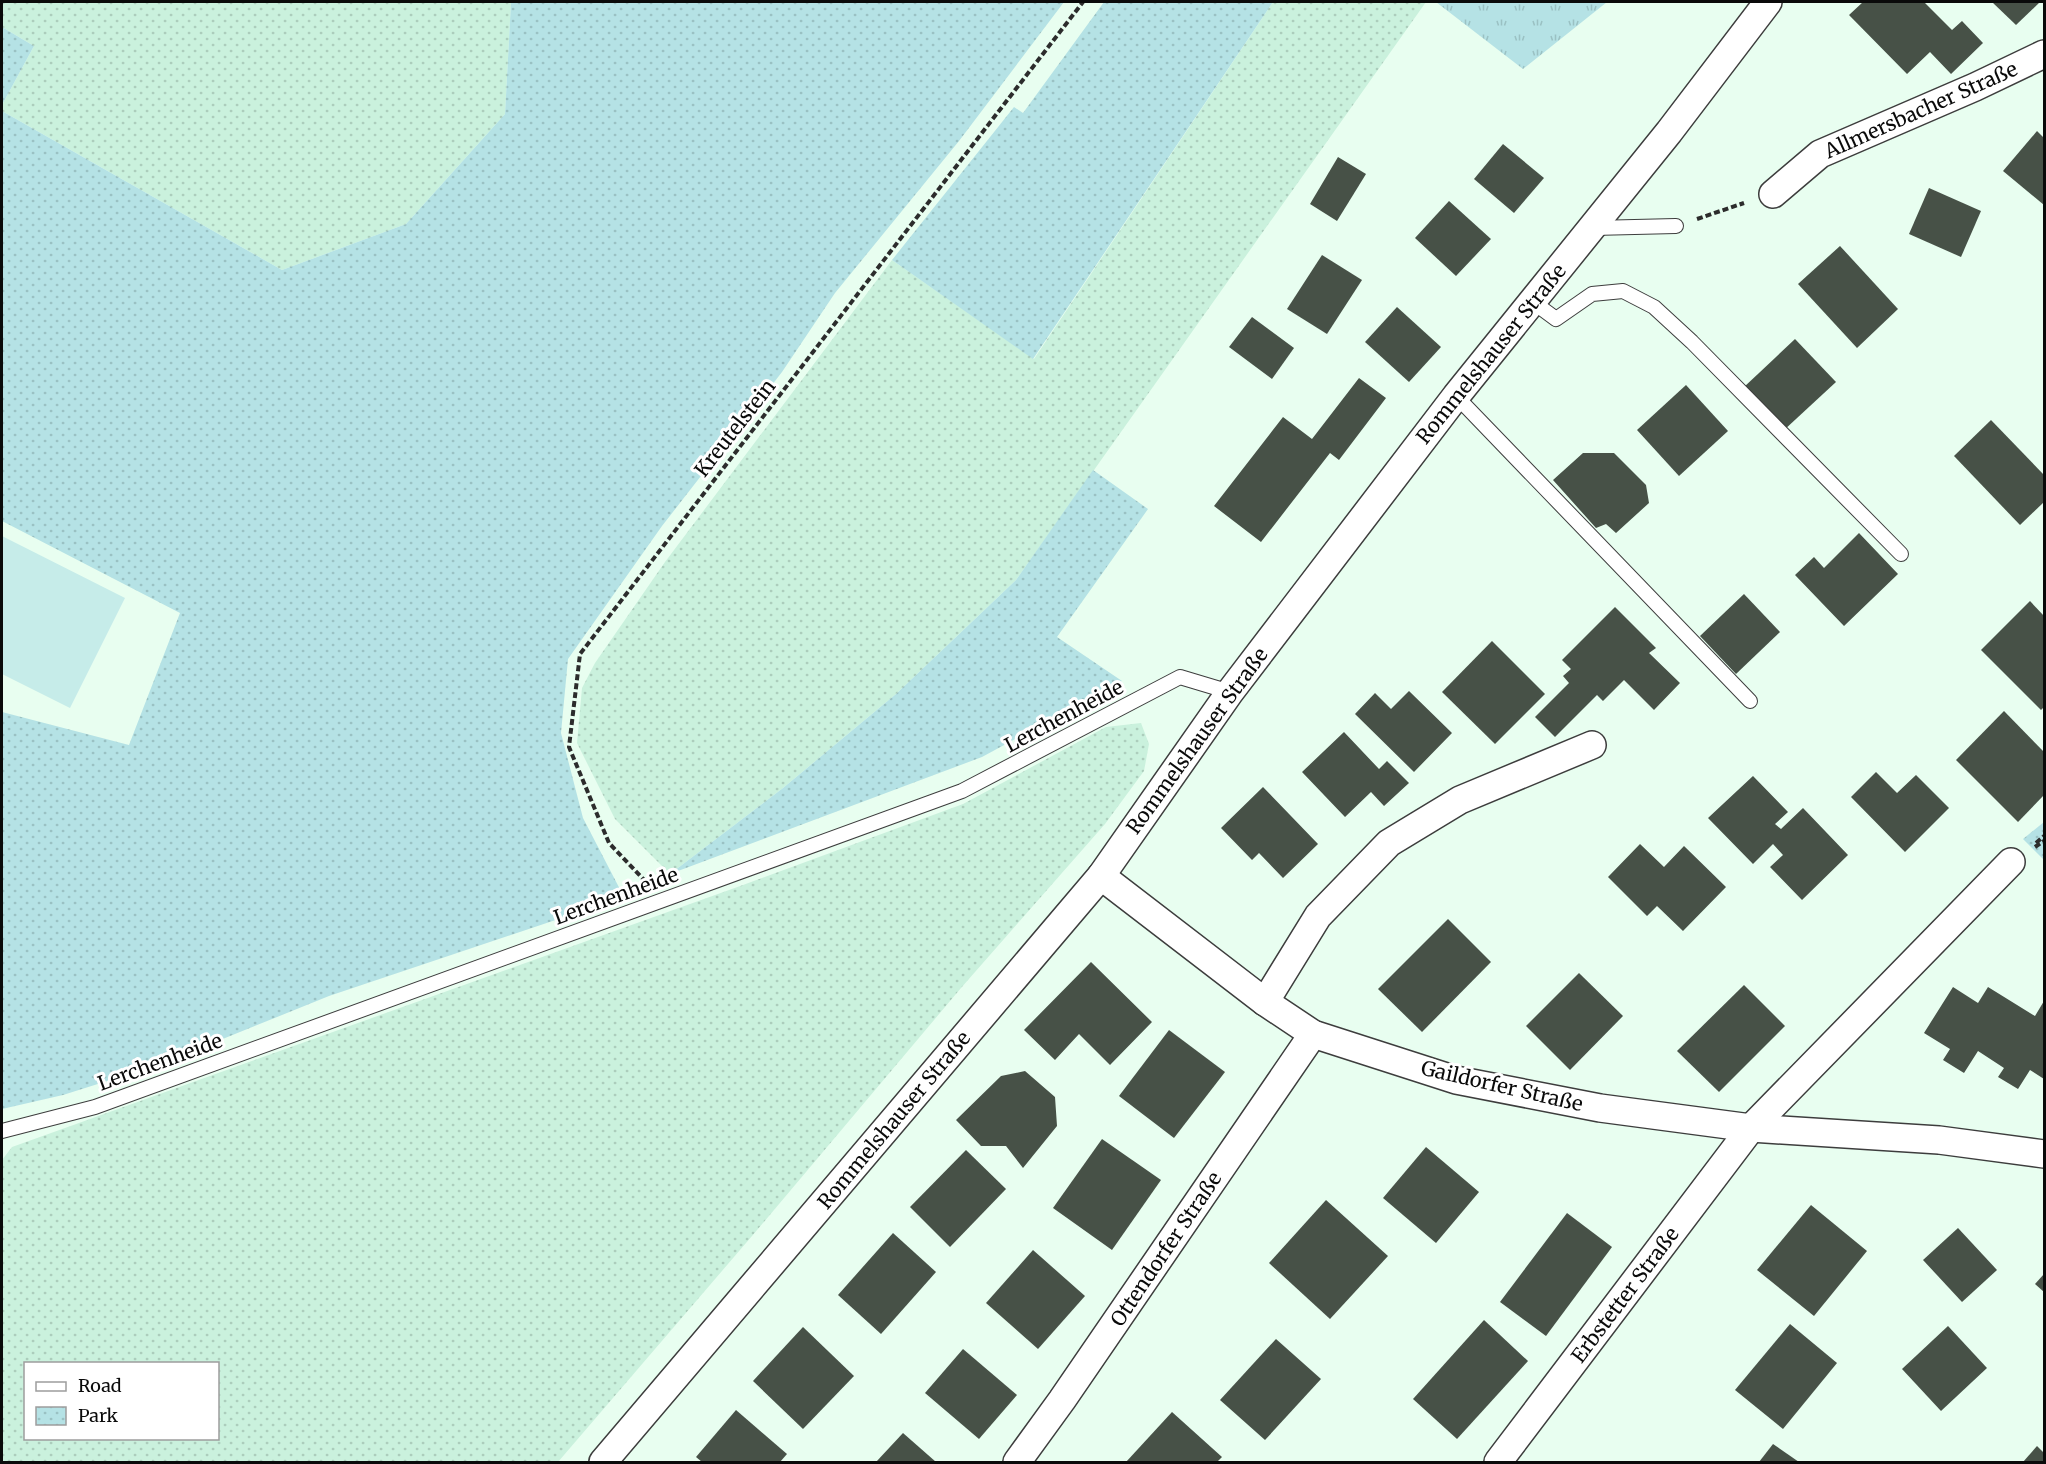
<svg xmlns="http://www.w3.org/2000/svg" width="2046" height="1464" viewBox="0 0 2046 1464" font-family="Merriweather,serif">
  <style>
    .farmland { fill: url(#farmland-dots); fill-rule: evenodd }
    .grass { fill: url(#grass-tufts) }
    .park { fill: url(#park-dots) }
    .pitch { fill: #c6ece9 }
    .building { fill: #475147 }
    .lines { fill: none; stroke-linecap: round; stroke-linejoin: round }
    .lane-casing { stroke: #3d3d3d; stroke-width: 16 }
    .street-casing { stroke: #3d3d3d; stroke-width: 30 }
    .path { stroke: #2c2c2c; stroke-width: 4; stroke-dasharray: 6 3; stroke-linecap: butt }
    .lane { stroke: #fff; stroke-width: 14 }
    .street { stroke: #fff; stroke-width: 27 }
    .labels { text-anchor: middle; stroke-width: 6; stroke-linejoin: round; paint-order: stroke }
    .street-label { font-size: 20px; fill: #0a0a0a; stroke: #fff }
  </style>
  <defs>
    <pattern id="farmland-dots" width="8" height="8" patternUnits="userSpaceOnUse" patternTransform="scale(1.5)"><rect width="8" height="8" fill="#caf1dd"/><path d="M2 2h.1M6 6h.1" fill="none" stroke="#accdbc" stroke-width="1.8" stroke-linecap="round"/></pattern>
    <pattern id="grass-tufts" width="24" height="20" patternUnits="userSpaceOnUse" patternTransform="scale(1.5)"><rect width="24" height="20" fill="#b5e2e5"/><path d="M3 7l-1-3M5 7V3M7 7l1-3M15 17l-1-3M17 17v-4M19 17l1-3" fill="none" stroke="#9ac1c3"/></pattern>
    <pattern id="park-dots" width="8" height="8" patternUnits="userSpaceOnUse" patternTransform="scale(1.5)"><rect width="8" height="8" fill="#b5e2e5"/><path d="M2 2h.1M6 6h.1" fill="none" stroke="#9ac1c3" stroke-width="1.8" stroke-linecap="round"/></pattern>
  </defs>
  <rect width="100%" height="100%" fill="#e8fef0"/>
  <g class="farmland">
    <polygon points="2,2 511,2 505,114 406,224 282,270 2,111 2,105 34,46 2,27"/>
    <polygon points="1273,2 1426,2 1016,580 896,694 783,788 670,874 615,819 577,743 582,688 595,663 665,562 892,260 1034,359"/>
    <path d="M1141 723 1149 744 1144 771 1105 824 961 988 752 1236 558 1462H2V1160L12 1147 743 885 963 804 1106 727ZM26 1364H218V1438H26Z"/>
  </g>
  <polygon class="grass" points="1436,2 1607,2 1523,69"/>
  <g class="park">
    <polygon points="511,2 1064,2 959,141 835,293 782,372 662,526 568,659 561,733 583,818 624,897 329,996 161,1064 63,1095 2,1109 2,712 129,745 180,613 2,521 2,111 282,270 406,224 505,114"/>
    <polygon points="1104,2 1273,2 1033,359 892,260 1014,107 1023,113"/>
    <polygon points="2,27 34,46 2,105"/>
    <polygon points="1093,470 1148,509 1057,637 1122,681 982,757 670,874 783,788 896,694 1016,580"/>
    <polygon points="2044,822 2044,860 2023,839"/>
  </g>
  <polygon class="pitch" points="2,536 125,598 70,708 2,674"/>
  <g class="building">
    <polygon points="1863,2 1924,2 1952,30 1962,21 1983,43 1951,74 1930,52 1907,74 1849,15"/>
    <polygon points="1992,2 2040,2 2016,25"/>
    <polygon points="2037,131 2044,138 2044,205 2003,171"/>
    <polygon points="1503,144 1544,178 1514,213 1474,179"/>
    <polygon points="1338,157 1366,174 1337,221 1310,204"/>
    <polygon points="1929,188 1981,211 1961,257 1909,234"/>
    <polygon points="1449,201 1491,239 1456,276 1415,238"/>
    <polygon points="1840,246 1898,309 1857,348 1798,284"/>
    <polygon points="1322,255 1362,280 1327,334 1287,309"/>
    <polygon points="1397,307 1441,347 1409,382 1365,342"/>
    <polygon points="1252,317 1294,348 1272,379 1229,347"/>
    <polygon points="1795,339 1836,382 1783,431 1743,388"/>
    <polygon points="1359,378 1386,398 1339,460 1330,453 1261,542 1214,506 1283,417 1312,439"/>
    <polygon points="1686,385 1728,431 1679,476 1637,430"/>
    <polygon points="1991,420 2044,475 2044,502 2020,525 1954,456"/>
    <polygon points="1583,453 1614,453 1646,485 1649,503 1616,533 1606,524 1596,528 1553,480"/>
    <polygon points="1859,533 1898,574 1844,626 1795,575 1814,557 1824,568"/>
    <polygon points="1744,594 1780,632 1736,674 1700,636"/>
    <polygon points="2030,601 2044,616 2044,707 2041,710 1981,650"/>
    <polygon points="1615,607 1656,648 1649,653 1680,683 1654,710 1624,680 1603,701 1597,695 1555,737 1535,717 1569,683 1563,676 1571,669 1562,660"/>
    <polygon points="1492,641 1545,694 1495,744 1442,692"/>
    <polygon points="1409,691 1452,733 1414,772 1355,714 1375,693 1391,709"/>
    <polygon points="2004,711 2044,752 2044,795 2018,822 1956,760"/>
    <polygon points="1344,732 1379,769 1387,761 1409,783 1384,806 1371,792 1345,817 1302,772"/>
    <polygon points="1876,772 1897,793 1916,775 1949,808 1905,852 1851,797"/>
    <polygon points="1753,776 1788,812 1775,824 1781,829 1803,808 1848,855 1802,900 1770,867 1783,855 1773,844 1753,864 1708,818"/>
    <polygon points="1263,787 1318,844 1283,878 1259,853 1252,860 1221,828"/>
    <polygon points="1640,844 1664,867 1684,846 1726,887 1683,931 1657,906 1647,916 1608,877"/>
    <polygon points="1448,919 1491,962 1422,1032 1378,989"/>
    <polygon points="1091,962 1152,1022 1110,1065 1079,1034 1055,1060 1024,1030"/>
    <polygon points="1579,973 1623,1016 1570,1070 1526,1026"/>
    <polygon points="1744,985 1785,1026 1719,1092 1677,1051"/>
    <polygon points="1953,987 1978,1003 1988,987 2035,1016 2044,1001 2044,1079 2030,1070 2018,1089 1998,1077 2004,1068 1978,1051 1964,1073 1943,1060 1950,1049 1924,1033"/>
    <polygon points="1169,1030 1225,1072 1174,1138 1119,1096"/>
    <polygon points="1025,1071 1055,1097 1057,1126 1023,1168 1006,1146 981,1146 956,1120 1001,1076"/>
    <polygon points="1102,1139 1161,1180 1112,1250 1053,1208"/>
    <polygon points="1426,1147 1479,1192 1436,1243 1383,1198"/>
    <polygon points="966,1150 1006,1189 950,1247 910,1207"/>
    <polygon points="1326,1200 1388,1256 1330,1319 1269,1263"/>
    <polygon points="1811,1205 1867,1251 1814,1316 1757,1270"/>
    <polygon points="1567,1213 1612,1247 1546,1336 1500,1302"/>
    <polygon points="1958,1228 1997,1270 1962,1302 1923,1260"/>
    <polygon points="893,1233 936,1272 881,1334 838,1295"/>
    <polygon points="1033,1250 1085,1296 1038,1349 986,1303"/>
    <polygon points="2044,1274 2044,1292 2035,1284"/>
    <polygon points="1484,1320 1528,1361 1457,1439 1413,1399"/>
    <polygon points="1790,1324 1837,1363 1783,1429 1735,1390"/>
    <polygon points="1948,1326 1987,1368 1941,1411 1902,1369"/>
    <polygon points="803,1327 854,1376 803,1429 753,1381"/>
    <polygon points="1276,1339 1321,1379 1265,1440 1220,1400"/>
    <polygon points="963,1349 1017,1395 979,1439 925,1393"/>
    <polygon points="736,1410 787,1454 780,1462 702,1462 696,1457"/>
    <polygon points="1172,1412 1222,1457 1217,1462 1126,1462"/>
    <polygon points="903,1433 936,1462 876,1462"/>
    <polygon points="1773,1444 1799,1462 1759,1462"/>
    <polygon points="2037,1446 2044,1453 2044,1462 2023,1462"/>
  </g>
  <g class="lines">
    <defs>
      <g id="lane">
        <polyline points="1593,228 1676,226"/>
        <polyline points="1533,302 1556,319 1592,294 1623,291 1654,307 1692,342 1901,554"/>
        <polyline points="1456,396 1750,701"/>
        <polyline points="2,1131 95,1107 962,791 1180,677 1230,692"/>
      </g>
      <g id="street">
        <polyline points="1773,194 1820,154 1975,87 2044,54"/>
        <polyline points="1101,876 1265,1002 1313,1034 1456,1080 1600,1108 1751,1128 1939,1140 2044,1154"/>
        <polyline points="1265,1002 1318,916 1389,843 1460,800 1592,745"/>
        <polyline points="603,1462 1101,876 1230,692 1456,396 1669,132 1768,2"/>
        <polyline points="1017,1462 1062,1400 1313,1034"/>
        <polyline points="1498,1462 1751,1128 2011,862"/>
      </g>
    </defs>
    <use href="#lane" class="lane-casing"/>
    <use href="#street" class="street-casing"/>
    <g class="path">
      <polyline points="1697,219 1744,203"/>
      <polyline points="2036,843 2044,836"/>
      <polyline points="2035,847 2044,841"/>
      <polyline points="646,882 609,843 569,747 580,654 1083,2"/>
    </g>
    <use href="#lane" class="lane"/>
    <use href="#street" class="street"/>
  </g>
  <g class="labels">
    <g class="street-label">
      <text transform="translate(1921 110) rotate(-24)" y="7">Allmersbacher Straße</text>
      <text transform="translate(1491 354) rotate(-51)" y="7">Rommelshauser Straße</text>
      <text transform="translate(735 428) rotate(-52)" y="7">Kreutelstein</text>
      <text transform="translate(1064 716) rotate(-28)" y="7">Lerchenheide</text>
      <text transform="translate(1197 741) rotate(-54)" y="7">Rommelshauser Straße</text>
      <text transform="translate(616 896) rotate(-20)" y="7">Lerchenheide</text>
      <text transform="translate(160 1062) rotate(-20)" y="7">Lerchenheide</text>
      <text transform="translate(1502 1086) rotate(13)" y="7">Gaildorfer Straße</text>
      <text transform="translate(894 1120) rotate(-50)" y="7">Rommelshauser Straße</text>
      <text transform="translate(1166 1249) rotate(-56)" y="7">Ottendorfer Straße</text>
      <text transform="translate(1625 1295) rotate(-53)" y="7">Erbstetter Straße</text>
    </g>
  </g>
  <rect width="2046" height="1464" fill="none" stroke="#0a0a0a" stroke-width="6"/>
  <rect x="24" y="1362" width="195" height="78" fill="#ffffff" stroke="#9d9d9d" stroke-width="1.5"/>
  <rect x="36" y="1382" width="30" height="9" fill="#ffffff" stroke="#9d9d9d" stroke-width="1.5"/>
  <text x="78" y="1392" font-size="18" fill="#0a0a0a">Road</text>
  <rect x="36" y="1407" width="30" height="18" fill="url(#park-dots)" stroke="#9d9d9d" stroke-width="1.5"/>
  <text x="78" y="1422" font-size="18" fill="#0a0a0a">Park</text>
</svg>
